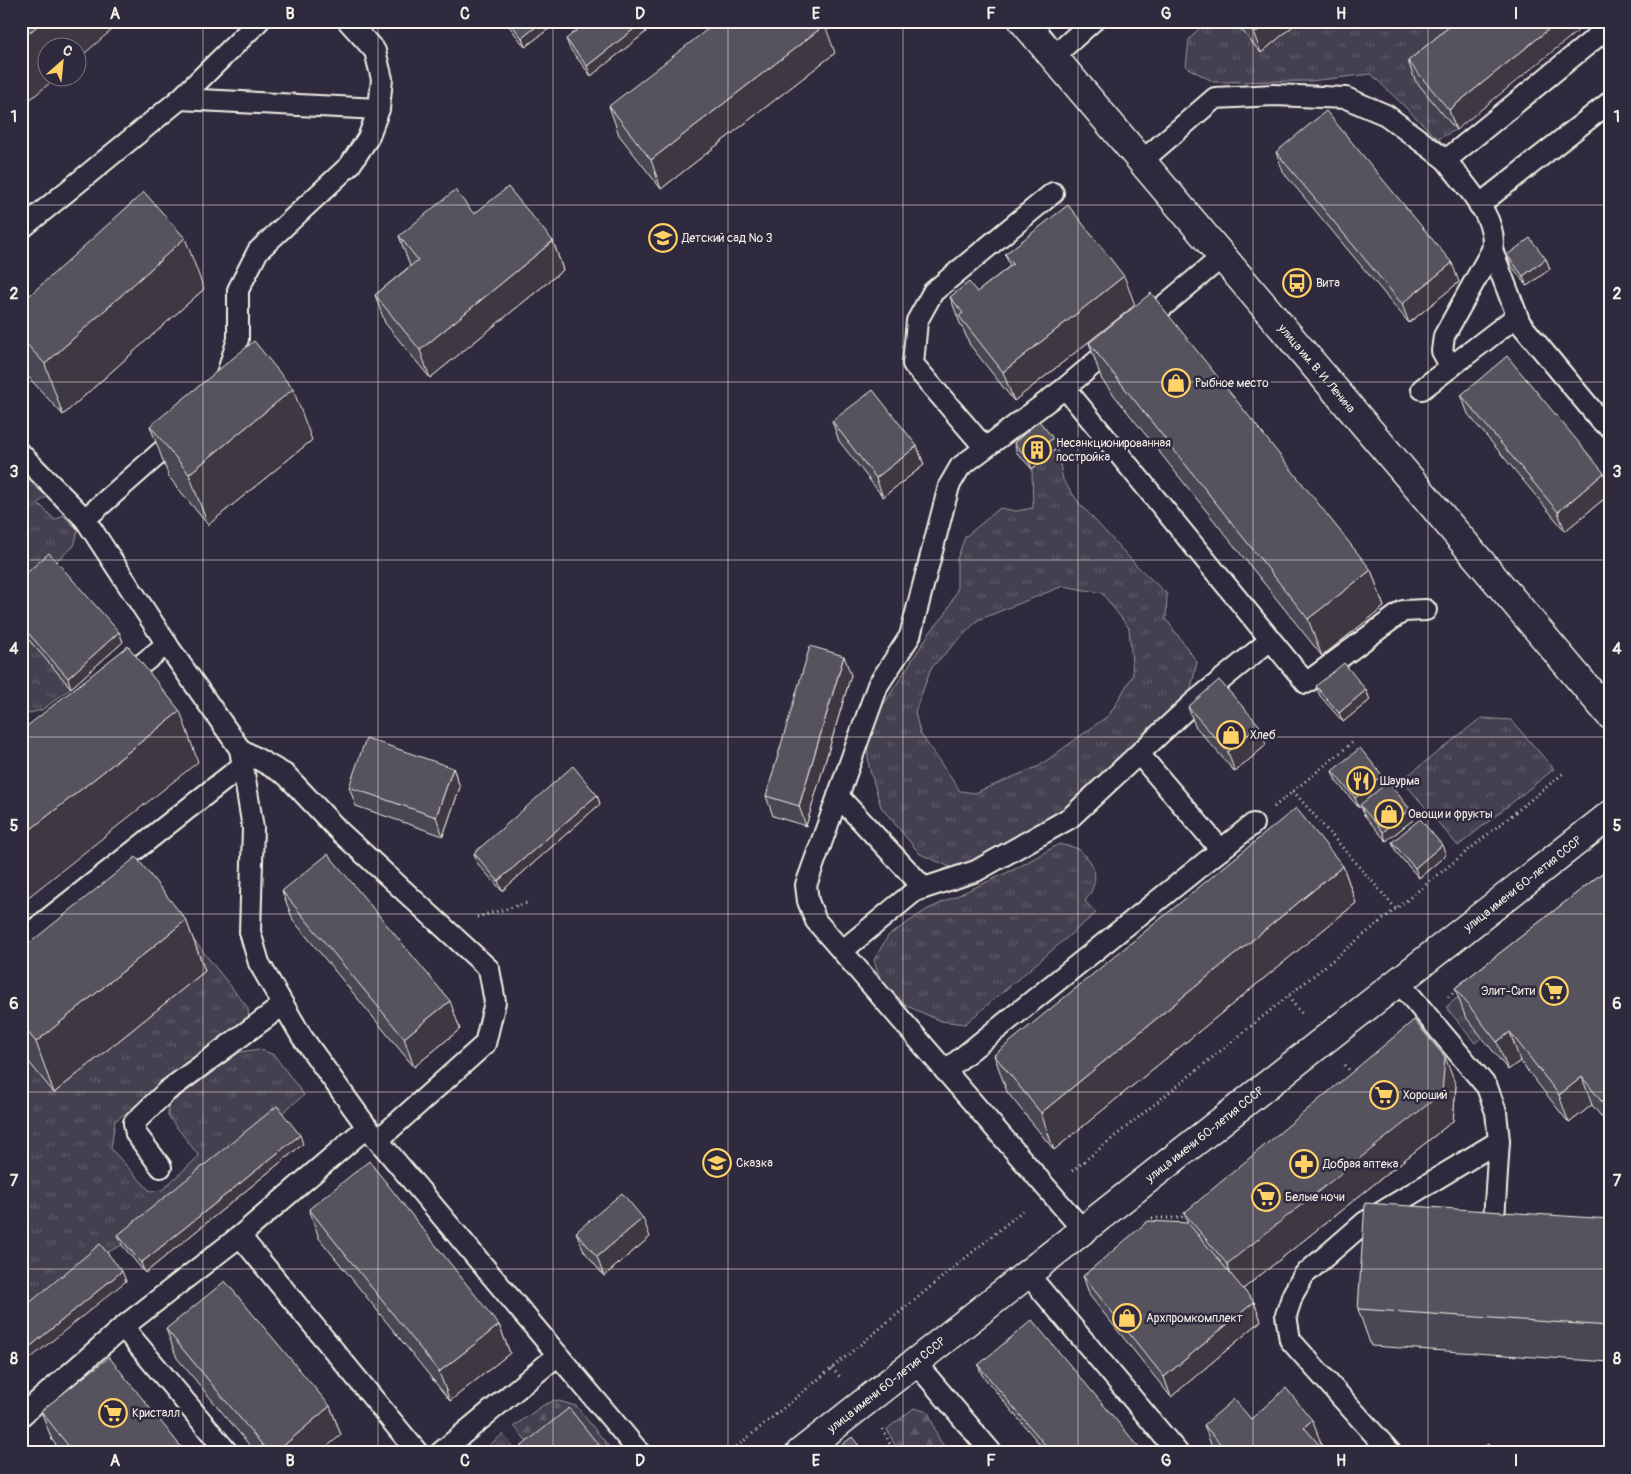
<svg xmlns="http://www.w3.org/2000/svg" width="1631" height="1474" viewBox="0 0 1631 1474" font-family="Pangolin,sans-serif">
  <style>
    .grass { fill: url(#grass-tufts); stroke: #9c989c; fill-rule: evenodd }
    .forest { fill: url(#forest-firs); stroke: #9c989c }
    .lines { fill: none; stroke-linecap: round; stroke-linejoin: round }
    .service-casing { stroke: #f4f1e8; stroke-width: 24 }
    .minor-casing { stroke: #f4f1e8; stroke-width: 31 }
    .secondary-casing { stroke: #f4f1e8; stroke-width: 31 }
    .path { stroke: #f4f1e8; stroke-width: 3; stroke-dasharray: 1 4; stroke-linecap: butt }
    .service { stroke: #2f2a3d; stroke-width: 20 }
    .minor { stroke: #2f2a3d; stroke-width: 28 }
    .secondary { stroke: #2f2a3d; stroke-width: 28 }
    .wall { fill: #4a4752; stroke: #f4f1e8 }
    .shaded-wall { fill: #3c3942; stroke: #f4f1e8 }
    .building { fill: #56525f; stroke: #f4f1e8 }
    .grid { fill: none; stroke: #f4f1e8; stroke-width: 1; stroke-opacity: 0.55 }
    .labels { text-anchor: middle; stroke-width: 5; stroke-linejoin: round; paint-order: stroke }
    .poi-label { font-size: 12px; fill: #f4f1e8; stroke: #2f2a3d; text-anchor: start }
    .street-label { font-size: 12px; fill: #f4f1e8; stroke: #2f2a3d }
    .neatline { fill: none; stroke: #f4f1e8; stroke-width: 2 }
    .grid-label { font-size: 16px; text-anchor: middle; font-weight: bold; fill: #f4f1e8 }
  </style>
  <defs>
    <pattern id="grass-tufts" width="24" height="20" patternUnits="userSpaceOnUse" patternTransform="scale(1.25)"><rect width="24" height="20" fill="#454050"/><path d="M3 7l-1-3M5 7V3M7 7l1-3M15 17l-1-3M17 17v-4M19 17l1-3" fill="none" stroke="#605c69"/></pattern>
    <pattern id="forest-firs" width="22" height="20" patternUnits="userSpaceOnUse" patternTransform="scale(1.25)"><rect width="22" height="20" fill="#454050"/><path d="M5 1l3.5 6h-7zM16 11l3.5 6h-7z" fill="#605c69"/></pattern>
  </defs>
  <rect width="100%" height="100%" fill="#2f2a3d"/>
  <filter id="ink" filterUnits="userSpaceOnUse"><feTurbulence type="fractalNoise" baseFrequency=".02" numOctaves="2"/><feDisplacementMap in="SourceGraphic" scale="10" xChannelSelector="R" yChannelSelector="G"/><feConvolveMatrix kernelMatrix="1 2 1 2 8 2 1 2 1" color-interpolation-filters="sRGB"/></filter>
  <g filter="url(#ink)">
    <g class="grass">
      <polygon points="1205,21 1487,21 1456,130 1438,139 1371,74 1310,81 1214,82 1186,67 1189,40"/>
      <path d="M1057 448 1063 480 1079 503 1137 566 1167 594 1166 619 1197 662 1189 697 1074 801 1000 848 955 869 920 854 881 807 869 767 867 744 882 707 930 632 945 615 957 590V559L965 537 1000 508 1016 511 1033 508 1032 469ZM1063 586 1102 593 1129 628 1133 675 1109 715 1039 766 975 793 960 791 920 733 915 712 931 668 978 620Z"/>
      <polygon points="21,475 47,496 38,503 55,520 63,515 78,530 74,546 21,591"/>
      <polygon points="21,631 71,688 42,710 21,715"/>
      <polygon points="1481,718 1511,720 1554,769 1458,846 1402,780"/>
      <path d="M1059 844C1064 846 1073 846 1078 849 1099 864 1099 883 1085 901L1096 913 965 1024 941 1021 907 1006 880 979 874 960 888 936 926 910 1017 868Z"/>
      <polygon points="150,885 248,1008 249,1020 115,1121 111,1149 150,1191 162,1190 199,1156 168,1116 168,1105 240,1052 259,1049 274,1055 304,1095 122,1245 104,1254 21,1322 21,968"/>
      <polygon points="1518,949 1482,1037 1475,1043 1446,1007"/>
      <polygon points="503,1434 518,1453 480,1453"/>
    </g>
    <g class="forest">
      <polygon points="555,1400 576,1406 614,1453 537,1453 514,1426 542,1406"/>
      <path d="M914 1408 928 1412C936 1428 937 1445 953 1453H899L887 1429Z"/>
    </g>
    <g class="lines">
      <defs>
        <g id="service">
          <polyline points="1053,57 1093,21"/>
          <polyline points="180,99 379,109"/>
          <polyline points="1142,161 1215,98 1274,95 1346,98 1386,115 1446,160"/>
          <polyline points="1479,205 1610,102"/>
          <polyline points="21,229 180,99 259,21"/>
          <polyline points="1492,250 1520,323 1601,421 1610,427"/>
          <polyline points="1142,324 1222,257"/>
          <path d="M1451 367 1442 351 1444 336 1492 250C1499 218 1464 185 1446 160L1610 26"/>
          <polyline points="224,384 238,339 238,290 258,251 350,165 368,138 379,109 382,79 375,51 348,21"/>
          <polyline points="1065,388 1306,683 1403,611 1426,610"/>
          <polyline points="1422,389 1517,316"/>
          <polyline points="985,448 913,364 917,321 933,292 1053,193"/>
          <polyline points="21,454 85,519 170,649 240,749 253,828 250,932 259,963 302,1037 367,1127 640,1453"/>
          <polyline points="85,519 179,436"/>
          <polyline points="122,680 167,644"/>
          <polyline points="240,749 286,775 339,831 489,969 495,1002 485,1044 378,1140"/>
          <polyline points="1139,754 1221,850"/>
          <polyline points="838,796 924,888"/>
          <polyline points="21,940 242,766"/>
          <polyline points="842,951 915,891 976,871 1070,818 1193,703 1269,641"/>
          <polyline points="1398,981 1487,1087 1496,1112 1499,1141 1493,1236"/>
          <polyline points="945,1071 1253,824"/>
          <polyline points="161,1167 136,1134 134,1123 167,1091 283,1005"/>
          <polyline points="1082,1229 816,921 808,901 806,885 878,685 910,636 949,486 960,467 1065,388 1116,345"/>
          <polyline points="240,1236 418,1453"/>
          <polyline points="1027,1273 1178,1453"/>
          <polyline points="123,1327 228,1453"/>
          <polyline points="915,1362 992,1453"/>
          <polyline points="21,1416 123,1327 240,1236 367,1127"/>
          <polyline points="440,1453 558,1355"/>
          <polyline points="1391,1453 1290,1340 1286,1315 1293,1294 1304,1275 1365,1222 1499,1141"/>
        </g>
        <g id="minor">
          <path id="s1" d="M800 1453 1610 815"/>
        </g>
        <g id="secondary">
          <path id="s2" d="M1023 21 1610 715"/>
        </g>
      </defs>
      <use href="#service" class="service-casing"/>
      <use href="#minor" class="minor-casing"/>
      <use href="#secondary" class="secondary-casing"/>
      <g class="path">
        <polyline points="1293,791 1397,910"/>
        <polyline points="1274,807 1353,742"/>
        <polyline points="477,917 527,903"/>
        <polyline points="1288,997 1303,1015"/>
        <polyline points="1448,997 1459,988"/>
        <polyline points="1345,1065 1353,1075"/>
        <polyline points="1072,1171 1565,772"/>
        <polyline points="1152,1218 1181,1218 1187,1212"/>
        <polyline points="832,1368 841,1378"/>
        <polyline points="883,1429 894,1453"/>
        <polyline points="729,1453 1026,1208"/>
      </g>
      <use href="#service" class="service"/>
      <use href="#minor" class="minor"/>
      <use href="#secondary" class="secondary"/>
    </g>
    <g class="wall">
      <polygon points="505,21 559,21 525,47"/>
      <polygon points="1234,21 1299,21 1261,53"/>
      <polygon points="1456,21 1456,130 1415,80 1408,61"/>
      <polygon points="646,32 591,76 570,49 566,39"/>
      <polygon points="835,53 661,189 619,135 609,106"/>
      <polygon points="1276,152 1459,282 1409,323 1283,172"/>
      <polygon points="474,214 553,241 563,270 430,378 385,323 375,295 410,266 399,236"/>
      <polygon points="1005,254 1135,305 1014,401 970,345 964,331 961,326 950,297 977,292 1010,266"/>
      <polygon points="1507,255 1546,259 1550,269 1527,286 1511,265"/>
      <polygon points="204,289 63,415 22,370 21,367 21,303"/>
      <polygon points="1089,343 1371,570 1384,607 1322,656 1102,380"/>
      <polygon points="1461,395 1604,473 1610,488 1610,494 1565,531 1468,414"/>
      <polygon points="832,421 917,446 924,465 883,497 839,441"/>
      <polygon points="150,426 312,440 208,525 169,477"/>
      <polygon points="1014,443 1057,448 1032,469 1017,453"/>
      <polygon points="21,578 119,632 123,642 71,688 21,631"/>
      <polygon points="851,675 806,826 773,816 766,796"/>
      <polygon points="1316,686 1366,690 1370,700 1343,722 1320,696"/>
      <polygon points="1188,707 1266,745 1235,772 1195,726"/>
      <polygon points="453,768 460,787 443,836 356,806 349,787"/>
      <polygon points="1332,771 1382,775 1385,784 1410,809 1414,819 1386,841 1364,815 1361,806 1359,808 1336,781"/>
      <polygon points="597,795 600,804 502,891 477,863 474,853"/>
      <polygon points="1392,842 1446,855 1419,878 1396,852"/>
      <polygon points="1343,866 1356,903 1054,1150 1007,1092 994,1055"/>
      <polygon points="1610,867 1610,1127 1592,1105 1569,1123 1520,1061 1508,1070 1465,1016 1455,988"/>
      <polygon points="282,891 460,1029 414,1067 293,920"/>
      <polygon points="186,920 205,971 54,1093 21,1052 21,950"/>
      <polygon points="1456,1086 1453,1121 1243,1289 1254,1302 1261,1321 1171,1397 1090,1296 1083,1276 1188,1223 1184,1213"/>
      <polygon points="303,1144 145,1273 122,1245 118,1235"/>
      <polygon points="309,1209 499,1325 510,1353 450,1401 319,1238"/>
      <polygon points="1610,1219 1610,1362 1371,1346 1358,1309"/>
      <polygon points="576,1232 650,1237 604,1276 584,1251"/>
      <polygon points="166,1329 330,1406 341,1435 319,1453 256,1453 177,1358"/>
      <polygon points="978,1365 1144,1453 1047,1453 982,1375"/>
      <polygon points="41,1411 186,1453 62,1453 52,1440"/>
      <polygon points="1251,1419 1312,1420 1322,1449 1326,1453 1214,1453 1204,1425"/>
    </g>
    <g class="shaded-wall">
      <polygon points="43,21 122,21 78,59 78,48 48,48 48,78 56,78 21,107 21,40"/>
      <polygon points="543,21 559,21 525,47 522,38"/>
      <polygon points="1269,21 1299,21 1261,53 1254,34"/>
      <polygon points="1559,21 1590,21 1456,130 1449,110"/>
      <polygon points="643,22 646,32 591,76 587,66"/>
      <polygon points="825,25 835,53 661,189 651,160"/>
      <polygon points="185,238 204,289 63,415 45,364"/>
      <polygon points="553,241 563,270 430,378 420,350"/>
      <polygon points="1546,259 1550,269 1527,286 1523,276"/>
      <polygon points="1452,263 1459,282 1409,323 1402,304"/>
      <polygon points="1124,276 1135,305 1014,401 1003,372"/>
      <polygon points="293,389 312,440 208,525 189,474"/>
      <polygon points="1053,438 1057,448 1032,469 1028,459"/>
      <polygon points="917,446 924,465 883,497 876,478"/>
      <polygon points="1604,473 1610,488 1610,494 1565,531 1558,512"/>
      <polygon points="1371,570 1384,607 1322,656 1308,619"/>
      <polygon points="119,632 123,642 71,688 68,678"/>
      <polygon points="844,656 851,675 806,826 799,806"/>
      <polygon points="1366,690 1370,700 1343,722 1339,713"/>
      <polygon points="180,711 198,762 21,903 21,837"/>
      <polygon points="1259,725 1266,745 1235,772 1228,752"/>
      <polygon points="453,768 460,787 443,836 436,817"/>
      <polygon points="1382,775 1386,785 1359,808 1355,798"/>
      <polygon points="597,795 600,804 502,891 498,881"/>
      <polygon points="1410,809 1414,819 1386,841 1383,832"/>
      <polygon points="1442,845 1446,855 1419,878 1415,868"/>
      <polygon points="1343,866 1356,903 1054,1150 1041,1113"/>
      <polygon points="186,920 205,971 54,1093 36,1042"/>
      <polygon points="450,1001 460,1029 414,1067 404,1038"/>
      <polygon points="1510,1032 1520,1061 1508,1070 1497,1042"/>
      <polygon points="1445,1057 1456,1086 1453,1121 1238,1293 1227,1264"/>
      <polygon points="1582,1077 1592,1105 1569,1123 1559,1095"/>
      <polygon points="300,1135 303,1144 145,1273 141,1263"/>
      <polygon points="643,1218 650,1237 604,1276 597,1257"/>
      <polygon points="122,1271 126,1281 21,1366 21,1354"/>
      <polygon points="1254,1302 1261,1321 1171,1397 1164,1377"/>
      <polygon points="499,1325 510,1353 450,1401 439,1372"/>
      <polygon points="330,1406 341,1435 319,1453 275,1453"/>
      <polygon points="1312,1420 1323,1448 1318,1453 1304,1427"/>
    </g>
    <g class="building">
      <polygon points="21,21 43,21 21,40"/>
      <polygon points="509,21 543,21 522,38"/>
      <polygon points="588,21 642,21 643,22 587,66 566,39"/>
      <polygon points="718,21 822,21 825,25 651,160 609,106"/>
      <polygon points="1243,21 1269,21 1254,34"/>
      <polygon points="1456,21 1559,21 1449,110 1408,61"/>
      <polygon points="1326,111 1452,263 1402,304 1276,152"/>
      <polygon points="508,187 553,241 420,350 375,295 418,260 399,236 455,190 474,214"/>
      <polygon points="144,192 185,238 45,364 21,338 21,303"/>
      <polygon points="1068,205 1124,276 1003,372 959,316 963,313 950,297 969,282 977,292 1013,264 1005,254"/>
      <polygon points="1530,238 1546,259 1523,276 1507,255"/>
      <polygon points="1151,293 1371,570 1308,619 1089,343"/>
      <polygon points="254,341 293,389 189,474 150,426"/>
      <polygon points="1507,356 1604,473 1558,512 1461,395"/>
      <polygon points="873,390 917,446 876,478 832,421"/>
      <polygon points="1039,421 1053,438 1028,459 1014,443"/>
      <polygon points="49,553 119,632 68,678 21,625 21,578"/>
      <polygon points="128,646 180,711 21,837 21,731"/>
      <polygon points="810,646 844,656 799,806 766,796"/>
      <polygon points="1344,663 1366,690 1339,713 1316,686"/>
      <polygon points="1219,680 1259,725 1228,752 1188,707"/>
      <polygon points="366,738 453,768 436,817 349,787"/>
      <polygon points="1360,748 1382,775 1355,798 1332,771"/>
      <polygon points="573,766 597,795 498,881 474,853"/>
      <polygon points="1388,782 1410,809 1383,832 1360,805"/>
      <polygon points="1296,808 1343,866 1041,1113 994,1055"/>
      <polygon points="1420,819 1442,845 1415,868 1392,842"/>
      <polygon points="328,854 450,1001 404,1038 282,891"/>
      <polygon points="136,857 186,920 36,1042 21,1024 21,950"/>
      <polygon points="1610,867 1610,1112 1582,1077 1559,1095 1510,1032 1497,1042 1455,988"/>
      <polygon points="1414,1020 1445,1057 1442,1093 1227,1264 1184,1213"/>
      <polygon points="277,1106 300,1135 141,1263 118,1235"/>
      <polygon points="369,1161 499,1325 439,1372 309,1209"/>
      <polygon points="622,1193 643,1218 597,1257 576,1232"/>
      <polygon points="1365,1203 1610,1219 1610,1326 1358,1309"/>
      <polygon points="1148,1221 1188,1223 1254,1302 1164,1377 1083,1276"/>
      <polygon points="100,1244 122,1271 21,1354 21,1310"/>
      <polygon points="225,1281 330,1406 275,1453 269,1453 166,1329"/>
      <polygon points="1032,1320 1144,1453 1052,1453 978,1365"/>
      <polygon points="109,1357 186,1453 74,1453 41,1411"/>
      <polygon points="1286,1388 1312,1420 1304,1427 1326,1453 1228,1453 1204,1425 1234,1399 1251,1419"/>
      <polygon points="569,1408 605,1453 513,1453"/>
      <polygon points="852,1437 865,1453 831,1453"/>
      <polygon points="1488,1444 1495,1453 1476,1453"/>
    </g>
  </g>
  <path class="grid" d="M203 21V1453M378 21V1453M553 21V1453M728 21V1453M903 21V1453M1078 21V1453M1253 21V1453M1428 21V1453M21 205H1610M21 382H1610M21 560H1610M21 737H1610M21 914H1610M21 1092H1610M21 1269H1610"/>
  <defs>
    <symbol id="school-ring" viewBox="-11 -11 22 22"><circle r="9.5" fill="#2f2a3d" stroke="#ffd166" stroke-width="1.5"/><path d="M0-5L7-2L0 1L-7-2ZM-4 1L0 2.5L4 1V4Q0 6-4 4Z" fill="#ffd166"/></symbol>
    <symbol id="bus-ring" viewBox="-11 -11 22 22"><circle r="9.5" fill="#2f2a3d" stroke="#ffd166" stroke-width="1.5"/><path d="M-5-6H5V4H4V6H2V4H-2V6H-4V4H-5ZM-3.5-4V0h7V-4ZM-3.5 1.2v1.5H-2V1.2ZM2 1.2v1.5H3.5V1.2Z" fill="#ffd166"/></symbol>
    <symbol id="shop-ring" viewBox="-11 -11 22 22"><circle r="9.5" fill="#2f2a3d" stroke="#ffd166" stroke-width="1.5"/><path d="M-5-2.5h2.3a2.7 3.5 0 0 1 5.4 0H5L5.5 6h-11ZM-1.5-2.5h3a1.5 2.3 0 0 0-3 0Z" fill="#ffd166"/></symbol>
    <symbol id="building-ring" viewBox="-11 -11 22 22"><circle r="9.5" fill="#2f2a3d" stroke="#ffd166" stroke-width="1.5"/><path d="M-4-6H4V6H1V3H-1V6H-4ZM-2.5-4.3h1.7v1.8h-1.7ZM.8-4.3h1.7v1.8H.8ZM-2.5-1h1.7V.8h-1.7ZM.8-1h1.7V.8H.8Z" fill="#ffd166"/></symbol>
    <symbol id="restaurant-ring" viewBox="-11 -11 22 22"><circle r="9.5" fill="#2f2a3d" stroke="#ffd166" stroke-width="1.5"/><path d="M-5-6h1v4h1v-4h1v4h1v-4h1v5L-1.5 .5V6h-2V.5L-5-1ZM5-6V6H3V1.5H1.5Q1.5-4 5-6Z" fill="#ffd166"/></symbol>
    <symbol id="supermarket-ring" viewBox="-11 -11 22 22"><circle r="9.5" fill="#2f2a3d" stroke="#ffd166" stroke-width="1.5"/><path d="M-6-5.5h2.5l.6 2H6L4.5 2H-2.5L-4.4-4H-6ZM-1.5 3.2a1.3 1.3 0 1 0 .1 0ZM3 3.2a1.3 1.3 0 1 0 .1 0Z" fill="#ffd166"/></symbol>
    <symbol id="pharmacy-ring" viewBox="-11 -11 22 22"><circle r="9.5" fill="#2f2a3d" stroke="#ffd166" stroke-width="1.5"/><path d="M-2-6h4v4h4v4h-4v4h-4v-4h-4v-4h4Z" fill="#ffd166"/></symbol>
  </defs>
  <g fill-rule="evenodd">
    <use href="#school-ring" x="647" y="222" width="32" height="32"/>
    <use href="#bus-ring" x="1281" y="267" width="32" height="32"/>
    <use href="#shop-ring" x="1160" y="367" width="32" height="32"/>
    <use href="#building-ring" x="1021" y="434" width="32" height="32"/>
    <use href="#shop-ring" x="1215" y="719" width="32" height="32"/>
    <use href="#restaurant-ring" x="1345" y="765" width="32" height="32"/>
    <use href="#shop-ring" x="1373" y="798" width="32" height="32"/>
    <use href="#supermarket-ring" x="1538" y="975" width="32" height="32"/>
    <use href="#supermarket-ring" x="1368" y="1079" width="32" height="32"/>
    <use href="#school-ring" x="701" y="1147" width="32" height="32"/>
    <use href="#pharmacy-ring" x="1288" y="1148" width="32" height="32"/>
    <use href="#supermarket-ring" x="1250" y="1181" width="32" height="32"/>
    <use href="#shop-ring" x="1111" y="1302" width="32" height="32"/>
    <use href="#supermarket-ring" x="97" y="1397" width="32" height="32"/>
  </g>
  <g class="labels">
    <g class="poi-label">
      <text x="682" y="242">Детский сад № 3</text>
      <text x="1316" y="287">Вита</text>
      <text x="1195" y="387">Рыбное место</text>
      <text x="1056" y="447">Несанкционированная<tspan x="1056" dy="14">постройка</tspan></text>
      <text x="1250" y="739">Хлеб</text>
      <text x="1380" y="785">Шаурма</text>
      <text x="1408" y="818">Овощи и фрукты</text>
      <text x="1535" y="995" text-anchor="end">Элит-Сити</text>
      <text x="1403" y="1099">Хороший</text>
      <text x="736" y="1167">Сказка</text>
      <text x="1323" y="1168">Добрая аптека</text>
      <text x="1285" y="1201">Белые ночи</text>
      <text x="1146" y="1322">Архпромкомплект</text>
      <text x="132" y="1417">Кристалл</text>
    </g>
    <g class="street-label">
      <text dy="4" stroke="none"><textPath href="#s2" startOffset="455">улица им. В. И. Ленина</textPath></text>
      <text dy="4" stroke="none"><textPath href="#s1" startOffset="920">улица имени 60-летия СССР</textPath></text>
      <text dy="4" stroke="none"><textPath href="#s1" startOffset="515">улица имени 60-летия СССР</textPath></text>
      <text dy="4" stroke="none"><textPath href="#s1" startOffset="110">улица имени 60-летия СССР</textPath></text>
    </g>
  </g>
  <rect width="1631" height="1474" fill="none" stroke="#2f2a3d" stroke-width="55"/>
  <g transform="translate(62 62) rotate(27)"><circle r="24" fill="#2f2a3d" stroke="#7e7a81"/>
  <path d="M0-4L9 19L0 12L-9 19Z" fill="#ffd166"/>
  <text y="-8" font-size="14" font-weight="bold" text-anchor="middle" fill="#f4f1e8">С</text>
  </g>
  <rect x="28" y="28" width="1576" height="1418" class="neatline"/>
  <g class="grid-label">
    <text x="115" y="19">A</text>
    <text x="290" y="19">B</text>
    <text x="465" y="19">C</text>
    <text x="640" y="19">D</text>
    <text x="816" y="19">E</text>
    <text x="991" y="19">F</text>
    <text x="1166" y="19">G</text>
    <text x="1341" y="19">H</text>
    <text x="1516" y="19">I</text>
    <text x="14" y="122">1</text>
    <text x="1617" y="122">1</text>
    <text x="14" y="299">2</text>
    <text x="1617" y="299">2</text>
    <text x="14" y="477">3</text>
    <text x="1617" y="477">3</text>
    <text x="14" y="654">4</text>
    <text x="1617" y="654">4</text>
    <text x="14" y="831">5</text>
    <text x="1617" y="831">5</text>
    <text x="14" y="1009">6</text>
    <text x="1617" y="1009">6</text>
    <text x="14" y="1186">7</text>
    <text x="1617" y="1186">7</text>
    <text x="14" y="1364">8</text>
    <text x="1617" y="1364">8</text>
    <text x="115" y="1466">A</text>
    <text x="290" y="1466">B</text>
    <text x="465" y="1466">C</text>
    <text x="640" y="1466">D</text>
    <text x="816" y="1466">E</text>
    <text x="991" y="1466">F</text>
    <text x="1166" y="1466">G</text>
    <text x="1341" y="1466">H</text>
    <text x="1516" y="1466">I</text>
  </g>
</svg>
